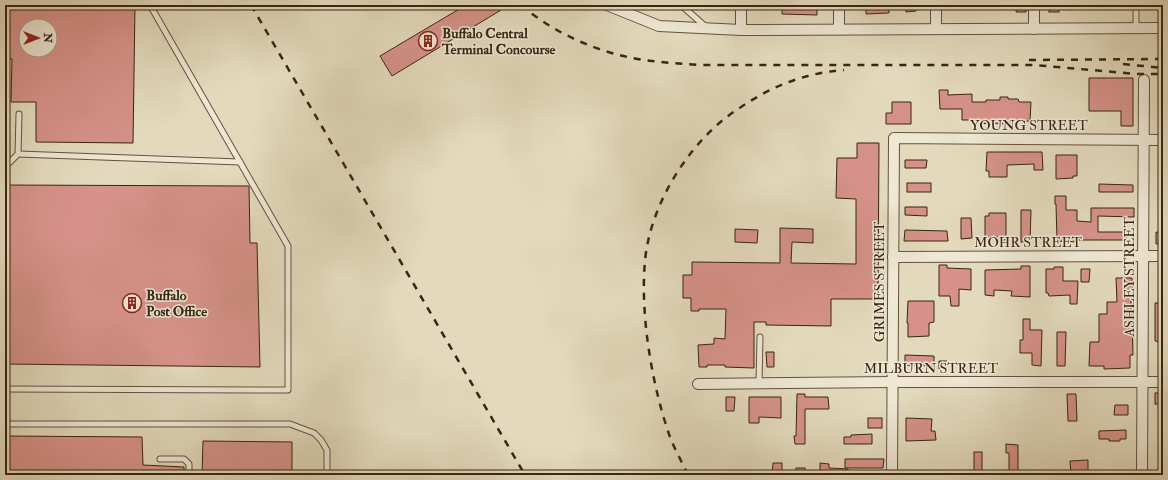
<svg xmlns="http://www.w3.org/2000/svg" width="1168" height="480" viewBox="0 0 1168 480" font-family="'IM FELL Double Pica',serif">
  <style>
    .building { fill: #d6928a; stroke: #392513; fill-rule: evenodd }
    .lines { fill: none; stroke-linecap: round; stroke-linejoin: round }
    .service-casing { stroke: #64523e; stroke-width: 7 }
    .minor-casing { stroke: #64523e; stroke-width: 12 }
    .service { stroke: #ede7d4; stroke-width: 5 }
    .minor { stroke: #ede7d4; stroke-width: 10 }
    .rail { stroke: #392513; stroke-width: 2.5; stroke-dasharray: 7 7; stroke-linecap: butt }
    .labels { text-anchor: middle; stroke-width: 3; stroke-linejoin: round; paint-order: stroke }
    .poi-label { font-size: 14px; font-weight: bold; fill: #392513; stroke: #ede7d4; text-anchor: start }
    .street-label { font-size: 14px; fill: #392513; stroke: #ede7d4 }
  </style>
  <rect width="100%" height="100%" fill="#e3dabd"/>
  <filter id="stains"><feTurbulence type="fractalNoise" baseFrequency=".005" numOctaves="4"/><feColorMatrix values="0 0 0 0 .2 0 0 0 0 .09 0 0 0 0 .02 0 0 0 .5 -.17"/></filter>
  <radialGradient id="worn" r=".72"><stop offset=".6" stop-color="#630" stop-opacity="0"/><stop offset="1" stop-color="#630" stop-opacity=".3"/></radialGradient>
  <g class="building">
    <path d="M5 5H135L133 143 36 142V102H11L12 59H5ZM26 26H50V50H26Z"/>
    <polygon points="466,5 498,5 501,10 392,76 380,56"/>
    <polygon points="782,5 817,5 817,15 782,14"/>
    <polygon points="866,5 889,5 889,13 866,14"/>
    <polygon points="906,5 916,5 916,11 906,12"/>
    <polygon points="1017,5 1026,5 1026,12 1016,12"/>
    <rect x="1049" y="5" width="10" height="7"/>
    <polygon points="1089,78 1133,78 1133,126 1121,126 1121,111 1089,111"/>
    <polygon points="939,90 948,90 948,95 972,94 972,102 986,102 986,100 1000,100 1000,97 1008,97 1008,99 1018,99 1019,102 1031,102 1030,121 1007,122 1007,124 975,123 975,120 962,120 962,109 940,109"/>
    <polygon points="892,102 911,102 911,124 886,124 886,113 892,113"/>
    <polygon points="857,143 879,143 878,299 831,299 831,326 766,325 766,322 754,322 754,368 725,367 725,365 707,365 707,367 699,367 698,345 714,344 714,338 725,339 726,309 699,309 699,311 691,311 691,298 683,298 683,275 692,275 692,262 780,263 780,228 813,229 813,243 792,242 791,263 856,264 856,199 836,198 837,158 857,158"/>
    <polygon points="987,152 1042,152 1043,170 1034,170 1034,164 1007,165 1007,177 989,177 989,171 986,171"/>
    <polygon points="1056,155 1077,155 1077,176 1073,176 1073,178 1056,179"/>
    <polygon points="905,160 927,160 926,168 905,168"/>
    <rect x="907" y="183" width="24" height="9"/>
    <polygon points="1099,184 1133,185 1133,192 1099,192"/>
    <polygon points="5,185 249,186 250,243 257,243 260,367 5,364"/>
    <polygon points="1055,196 1066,196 1066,210 1077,210 1077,221 1091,222 1091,208 1134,208 1134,217 1098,216 1098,232 1126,232 1126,240 1077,240 1077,242 1057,241 1056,204 1055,204"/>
    <polygon points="905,207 927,207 927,216 905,215"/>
    <polygon points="1021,210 1031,210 1030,242 1021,242"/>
    <polygon points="989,213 1006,213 1006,240 998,240 998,237 985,237 985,216 989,216"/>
    <polygon points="961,218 971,218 972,238 961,239"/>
    <polygon points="735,229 758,230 757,243 735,242"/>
    <polygon points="905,230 947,231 948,241 904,241"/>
    <polygon points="1156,232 1163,233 1163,244 1156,244"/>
    <polygon points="939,265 947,265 947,268 971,269 971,290 959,289 959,306 951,306 950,296 939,296"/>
    <polygon points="1021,266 1030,266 1030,297 1011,296 1012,291 994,290 994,296 985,295 985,270 1021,269"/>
    <polygon points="1054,267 1063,267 1063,281 1078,281 1077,304 1070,304 1070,295 1049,296 1048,293 1046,293 1046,269 1054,269"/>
    <polygon points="1081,269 1090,269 1089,282 1081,282"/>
    <polygon points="1116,278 1132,278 1133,299 1131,299 1131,314 1132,314 1133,355 1130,355 1130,368 1104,369 1104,366 1089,366 1090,342 1099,342 1099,314 1107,314 1107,302 1117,302"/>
    <polygon points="908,301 934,301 934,322 929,323 929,336 908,337 908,323 907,323"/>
    <polygon points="1155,303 1163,303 1163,342 1155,341"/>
    <polygon points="1023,319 1030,319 1030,330 1042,330 1041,366 1032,365 1032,353 1020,353 1020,340 1023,340"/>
    <polygon points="1057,332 1066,332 1065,366 1057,366"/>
    <polygon points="766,352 774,352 774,367 767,367"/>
    <polygon points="905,355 934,356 934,366 905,365"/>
    <polygon points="939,361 947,361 946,369 939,369"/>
    <rect x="1155" y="393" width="8" height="11"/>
    <polygon points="797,394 805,394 805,397 828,397 829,409 805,409 805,444 795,444 794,436 796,436"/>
    <polygon points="1067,394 1076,394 1077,421 1068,421"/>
    <polygon points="726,397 735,397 734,411 726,411"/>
    <polygon points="749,397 781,397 781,418 759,417 759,423 749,423"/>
    <polygon points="1115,405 1128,405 1128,415 1114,415"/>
    <rect x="868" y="418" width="14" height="10"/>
    <polygon points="906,418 932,419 931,431 935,431 936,440 906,441"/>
    <polygon points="1126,430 1126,439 1120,439 1120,441 1109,441 1109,439 1099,439 1099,431"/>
    <polygon points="872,434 872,444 844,444 844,437 851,437 851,435"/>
    <polygon points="5,436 142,437 143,465 184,467 184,475 5,475"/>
    <polygon points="203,441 292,442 292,475 202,475"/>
    <polygon points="1006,444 1018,445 1018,475 1009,475 1009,453 1006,453"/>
    <rect x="974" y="452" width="8" height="23"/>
    <polygon points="845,459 884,459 883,468 845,468"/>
    <polygon points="1088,460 1088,475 1071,475 1070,461"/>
    <polygon points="773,463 782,463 782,475 772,475"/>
    <polygon points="820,463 829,464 829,468 848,469 848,475 820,475"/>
    <rect x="796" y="468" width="9" height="7"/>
  </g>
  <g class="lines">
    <defs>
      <g id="service">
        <polyline points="681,5 706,27"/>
        <polyline points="1136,5 1136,28"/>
        <polyline points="18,154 240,162"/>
        <polyline points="5,163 9,163 18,154 19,114"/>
        <polyline points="759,383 760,337"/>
        <polyline points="5,389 288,390 288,246 150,5"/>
        <polyline points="5,424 290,424 314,433 321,440 327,450 327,475"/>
        <polyline points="160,459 184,459 189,464 189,475"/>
      </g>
      <g id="minor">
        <polyline points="607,5 659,26 741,30 1163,28"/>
        <polyline points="741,5 741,30"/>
        <polyline points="936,28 936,5"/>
        <polyline points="839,29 839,5"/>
        <polyline points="1034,29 1034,5"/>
        <polyline points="893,257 1163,256"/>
        <polyline points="698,384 893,382 1163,382"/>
        <polyline points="892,475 894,138 1163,140"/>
        <polyline points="1142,475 1144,80"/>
      </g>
    </defs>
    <use href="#service" class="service-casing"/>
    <use href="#minor" class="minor-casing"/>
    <use href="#service" class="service"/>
    <use href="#minor" class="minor"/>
    <g class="rail">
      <polyline points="251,5 525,475"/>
      <path d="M521 5C556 35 605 56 652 61 668 63 684 64 701 65H1034L1137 74H1163"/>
      <polyline points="1029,60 1163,59"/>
      <polyline points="1123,64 1163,68"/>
      <path d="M688 475C682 462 675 450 670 437 652 386 640 315 645 261 650 204 690 140 738 109 772 86 804 73 844 70"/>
    </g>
  </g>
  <defs>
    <symbol id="building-ring" viewBox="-11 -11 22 22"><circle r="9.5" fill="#ede7d4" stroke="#8f2418" stroke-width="1.5"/><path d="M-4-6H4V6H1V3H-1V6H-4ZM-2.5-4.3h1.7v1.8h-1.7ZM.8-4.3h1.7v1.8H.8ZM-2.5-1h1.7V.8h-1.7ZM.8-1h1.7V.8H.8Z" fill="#8f2418"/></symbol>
  </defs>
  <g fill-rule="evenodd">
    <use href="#building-ring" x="417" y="30" width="22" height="22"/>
    <use href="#building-ring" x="121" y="292" width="22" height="22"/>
  </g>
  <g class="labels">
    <g class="poi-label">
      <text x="442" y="38">Buffalo Central<tspan x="442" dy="16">Terminal Concourse</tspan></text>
      <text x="146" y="300">Buffalo<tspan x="146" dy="16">Post Office</tspan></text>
    </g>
    <g class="street-label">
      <text x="1029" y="130">YOUNG STREET</text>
      <text x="1028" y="247">MOHR STREET</text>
      <text transform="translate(1129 277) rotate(-90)" y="5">ASHLEY STREET</text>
      <text transform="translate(879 282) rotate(-90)" y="5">GRIMES STREET</text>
      <text x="931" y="373">MILBURN STREET</text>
    </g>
  </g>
  <rect width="1168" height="480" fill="none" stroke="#e3dabd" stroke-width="20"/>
  <rect x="6" y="6" width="1156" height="468" fill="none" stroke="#392513" stroke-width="2"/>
  <rect x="10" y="10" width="1148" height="460" fill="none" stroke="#392513"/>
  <g transform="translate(38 38) rotate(90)"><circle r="19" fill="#ede7d4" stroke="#a59987"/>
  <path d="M0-3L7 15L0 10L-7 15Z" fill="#8f2418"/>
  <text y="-6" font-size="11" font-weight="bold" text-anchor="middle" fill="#392513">N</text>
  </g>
  <rect width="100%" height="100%" filter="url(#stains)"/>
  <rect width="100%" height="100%" fill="url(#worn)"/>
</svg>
